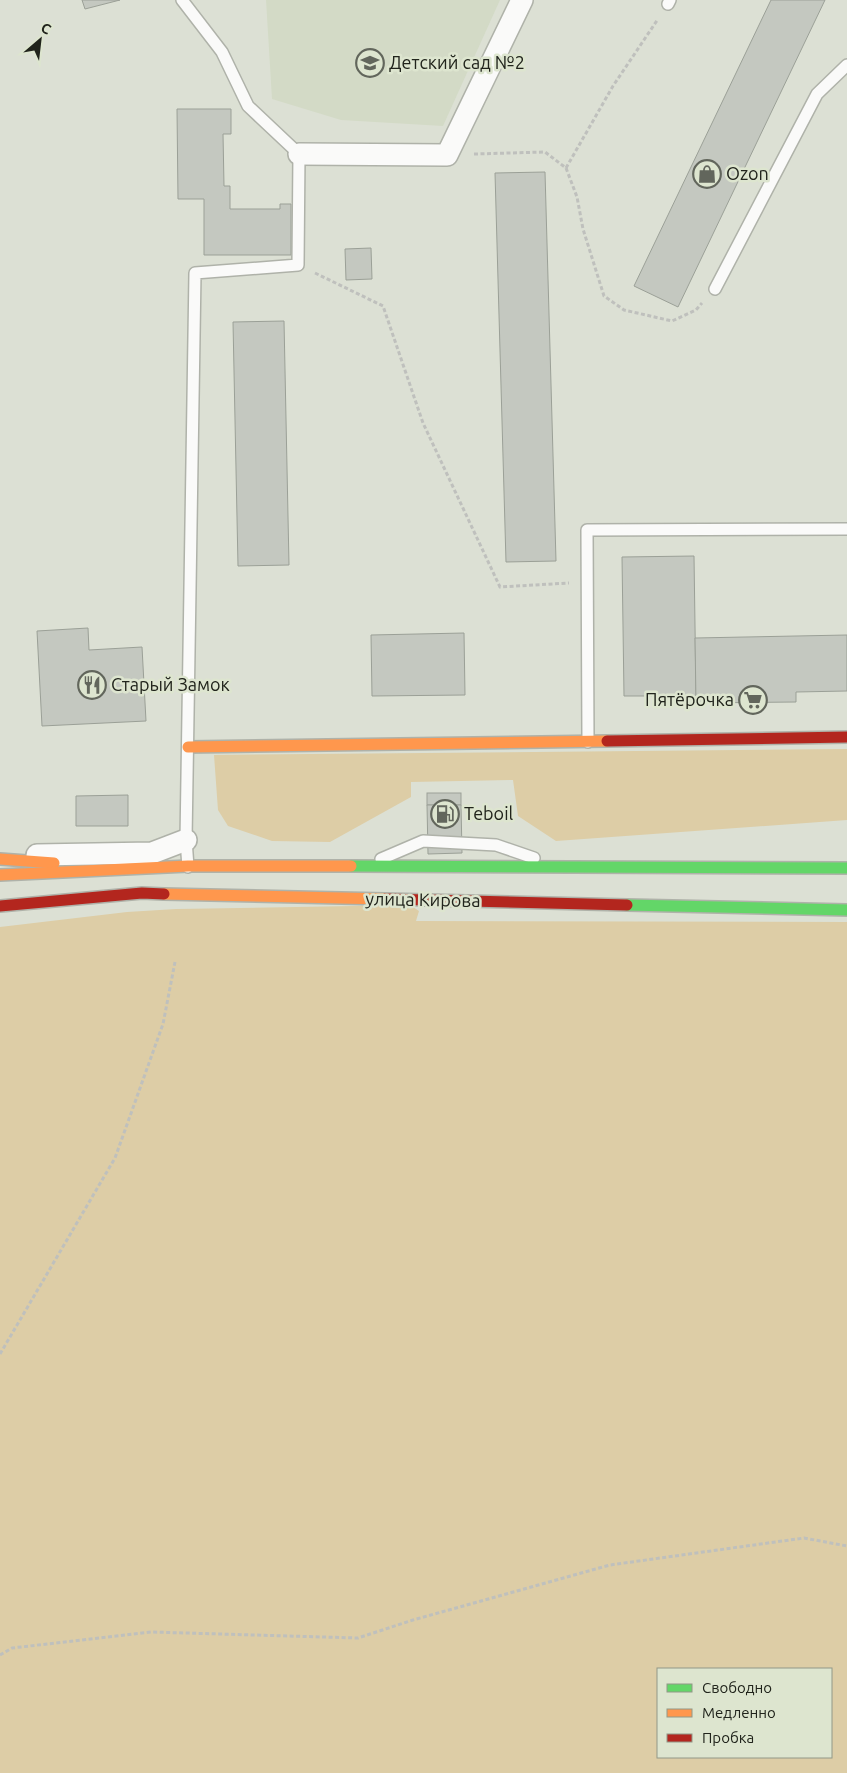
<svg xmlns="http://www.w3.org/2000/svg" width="847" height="1773" viewBox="0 0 847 1773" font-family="Ubuntu,sans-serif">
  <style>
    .built { fill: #d3dac6 }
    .green { fill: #ddcda6; fill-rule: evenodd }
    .building { fill: #c4c8c0; stroke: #9ba097 }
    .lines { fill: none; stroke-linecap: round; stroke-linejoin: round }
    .lane-casing { stroke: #afb2a9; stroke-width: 14 }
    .street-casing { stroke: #afb2a9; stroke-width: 24 }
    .fast-casing { stroke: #afb2a9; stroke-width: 14 }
    .slow-casing { stroke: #afb2a9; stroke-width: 14 }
    .jam-casing { stroke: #afb2a9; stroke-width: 14 }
    .path { stroke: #bfc0bd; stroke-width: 3; stroke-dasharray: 4 2.5; stroke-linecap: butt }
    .lane { stroke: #fafaf9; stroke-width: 11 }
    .street { stroke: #fafaf9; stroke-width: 21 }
    .fast { stroke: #63d668; stroke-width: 11 }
    .slow { stroke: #ff974d; stroke-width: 11 }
    .jam { stroke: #b3261e; stroke-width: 11 }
    .labels { text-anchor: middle; stroke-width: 5; stroke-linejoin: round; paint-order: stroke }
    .poi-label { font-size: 18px; fill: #21241c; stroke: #dde5cf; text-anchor: start }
    .street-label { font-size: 18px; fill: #21241c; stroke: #dde5cf }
  </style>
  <rect width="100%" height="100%" fill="#dce0d4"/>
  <polygon class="built" points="266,0 500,0 443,126 341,120 272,99"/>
  <g class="green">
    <polygon points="847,749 847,820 556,841 518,816 513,780 411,782 411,797 330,842 272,841 228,826 218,810 214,755"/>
    <path d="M410 905 419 911 416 921 847 922V1773H0V927L127 912 176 909ZM658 1669H831V1757H658Z"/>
  </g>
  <g class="building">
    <polygon points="82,0 120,0 85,9"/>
    <polygon points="771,0 825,0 678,307 634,286"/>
    <polygon points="177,109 231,109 231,134 223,134 224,186 230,186 230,209 280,209 280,204 291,204 291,255 204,255 204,199 178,199"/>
    <polygon points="545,172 556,561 506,562 495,173"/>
    <polygon points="371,248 372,279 346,280 345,249"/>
    <polygon points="284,321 289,565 238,566 233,322"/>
    <polygon points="694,556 696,696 624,696 622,557"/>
    <polygon points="88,628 89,650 142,647 146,721 42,726 37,631"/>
    <polygon points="464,633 465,695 372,696 371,635"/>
    <polygon points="847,635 847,691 796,692 796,702 696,703 695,638"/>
    <rect x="427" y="793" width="34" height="12"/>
    <polygon points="128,795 128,826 76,826 76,796"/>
    <polygon points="427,805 461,805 462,853 428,854"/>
  </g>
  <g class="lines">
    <defs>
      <g id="lane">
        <polyline points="182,0 222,52 248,106 299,154 298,265 195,273 186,840 188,867"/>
        <polyline points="668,4 670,0"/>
        <polyline points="715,289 817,94 847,65"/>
        <polyline points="588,742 587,530 847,529"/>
        <polyline points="381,859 423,841 496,845 534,858"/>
      </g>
      <g id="street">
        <polyline points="299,154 447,155 522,0"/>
        <polyline points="37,855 152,853 186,840"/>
      </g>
      <g id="fast">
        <polyline points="351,866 847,868"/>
        <polyline points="627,905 847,910"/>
      </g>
      <g id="slow">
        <polyline points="188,747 607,741"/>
        <polyline points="0,859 54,863"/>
        <polyline points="0,875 188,866 351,866"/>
        <polyline points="164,894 385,899"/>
      </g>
      <g id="jam">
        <polyline points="607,741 847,737"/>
        <polyline points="385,899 627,905"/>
        <polyline points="0,906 142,893 164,894"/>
      </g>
    </defs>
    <use href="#lane" class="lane-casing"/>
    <use href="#street" class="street-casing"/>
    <use href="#fast" class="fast-casing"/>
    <use href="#slow" class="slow-casing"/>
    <use href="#jam" class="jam-casing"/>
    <g class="path">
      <polyline points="474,154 545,152 566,168 577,197 583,229 604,296 624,310 672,321 696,310 702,303"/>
      <polyline points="566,168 613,86 658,19"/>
      <polyline points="315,273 383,306 423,423 500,587 569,583"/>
      <polyline points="0,1354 115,1158 163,1024 175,962"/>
      <polyline points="0,1655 12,1648 151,1632 358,1638 413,1620 610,1565 804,1538 847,1546"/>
    </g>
    <use href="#lane" class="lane"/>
    <use href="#street" class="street"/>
    <use href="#fast" class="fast"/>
    <use href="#slow" class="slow"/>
    <use href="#jam" class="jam"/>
  </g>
  <defs>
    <symbol id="school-ring" viewBox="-11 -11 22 22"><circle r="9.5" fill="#dde5cf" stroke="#62665c" stroke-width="1.5"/><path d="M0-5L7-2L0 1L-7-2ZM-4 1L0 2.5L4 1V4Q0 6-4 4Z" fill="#62665c"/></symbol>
    <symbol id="shop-ring" viewBox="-11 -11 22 22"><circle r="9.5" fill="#dde5cf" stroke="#62665c" stroke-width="1.5"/><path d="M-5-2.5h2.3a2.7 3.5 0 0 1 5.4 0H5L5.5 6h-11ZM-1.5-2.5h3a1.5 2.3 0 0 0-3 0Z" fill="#62665c"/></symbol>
    <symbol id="restaurant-ring" viewBox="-11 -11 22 22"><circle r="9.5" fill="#dde5cf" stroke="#62665c" stroke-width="1.5"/><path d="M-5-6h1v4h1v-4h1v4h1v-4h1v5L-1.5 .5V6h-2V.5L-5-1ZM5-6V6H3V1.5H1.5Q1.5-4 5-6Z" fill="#62665c"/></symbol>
    <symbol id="supermarket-ring" viewBox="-11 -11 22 22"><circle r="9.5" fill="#dde5cf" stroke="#62665c" stroke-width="1.5"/><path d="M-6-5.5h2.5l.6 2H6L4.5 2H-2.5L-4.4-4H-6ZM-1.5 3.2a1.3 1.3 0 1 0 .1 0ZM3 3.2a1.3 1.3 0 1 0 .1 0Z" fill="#62665c"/></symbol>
    <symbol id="fuel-ring" viewBox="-11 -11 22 22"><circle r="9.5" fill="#dde5cf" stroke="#62665c" stroke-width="1.5"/><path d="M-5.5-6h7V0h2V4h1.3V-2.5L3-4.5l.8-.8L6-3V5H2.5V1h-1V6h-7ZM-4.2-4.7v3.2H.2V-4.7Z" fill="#62665c"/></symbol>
  </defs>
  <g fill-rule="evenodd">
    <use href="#school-ring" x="354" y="47" width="32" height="32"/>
    <use href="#shop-ring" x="691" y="158" width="32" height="32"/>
    <use href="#restaurant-ring" x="76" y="669" width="32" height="32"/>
    <use href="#supermarket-ring" x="737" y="684" width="32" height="32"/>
    <use href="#fuel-ring" x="429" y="798" width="32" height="32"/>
  </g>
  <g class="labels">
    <g class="poi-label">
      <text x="389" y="69">Детский сад №2</text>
      <text x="726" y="180">Ozon</text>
      <text x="111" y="691">Старый Замок</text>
      <text x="734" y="706" text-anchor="end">Пятёрочка</text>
      <text x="464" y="820">Teboil</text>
    </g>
    <g class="street-label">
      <text transform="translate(423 900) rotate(1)" y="6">улица Кирова</text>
    </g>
  </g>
  <rect x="657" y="1668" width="175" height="90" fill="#dde5cf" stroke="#929887"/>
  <rect x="667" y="1684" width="25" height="8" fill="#63d668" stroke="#929887"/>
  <text x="702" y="1693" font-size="15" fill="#21241c">Свободно</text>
  <rect x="667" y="1709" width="25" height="8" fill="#ff974d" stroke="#929887"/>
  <text x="702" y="1718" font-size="15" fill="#21241c">Медленно</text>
  <rect x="667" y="1734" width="25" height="8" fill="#b3261e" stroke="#929887"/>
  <text x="702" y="1743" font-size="15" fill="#21241c">Пробка</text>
  <g transform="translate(40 40) rotate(28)" stroke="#dde5cf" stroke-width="4" paint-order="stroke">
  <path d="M0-4L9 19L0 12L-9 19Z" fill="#21241c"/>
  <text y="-8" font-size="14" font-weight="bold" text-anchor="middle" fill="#21241c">С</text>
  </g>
</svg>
